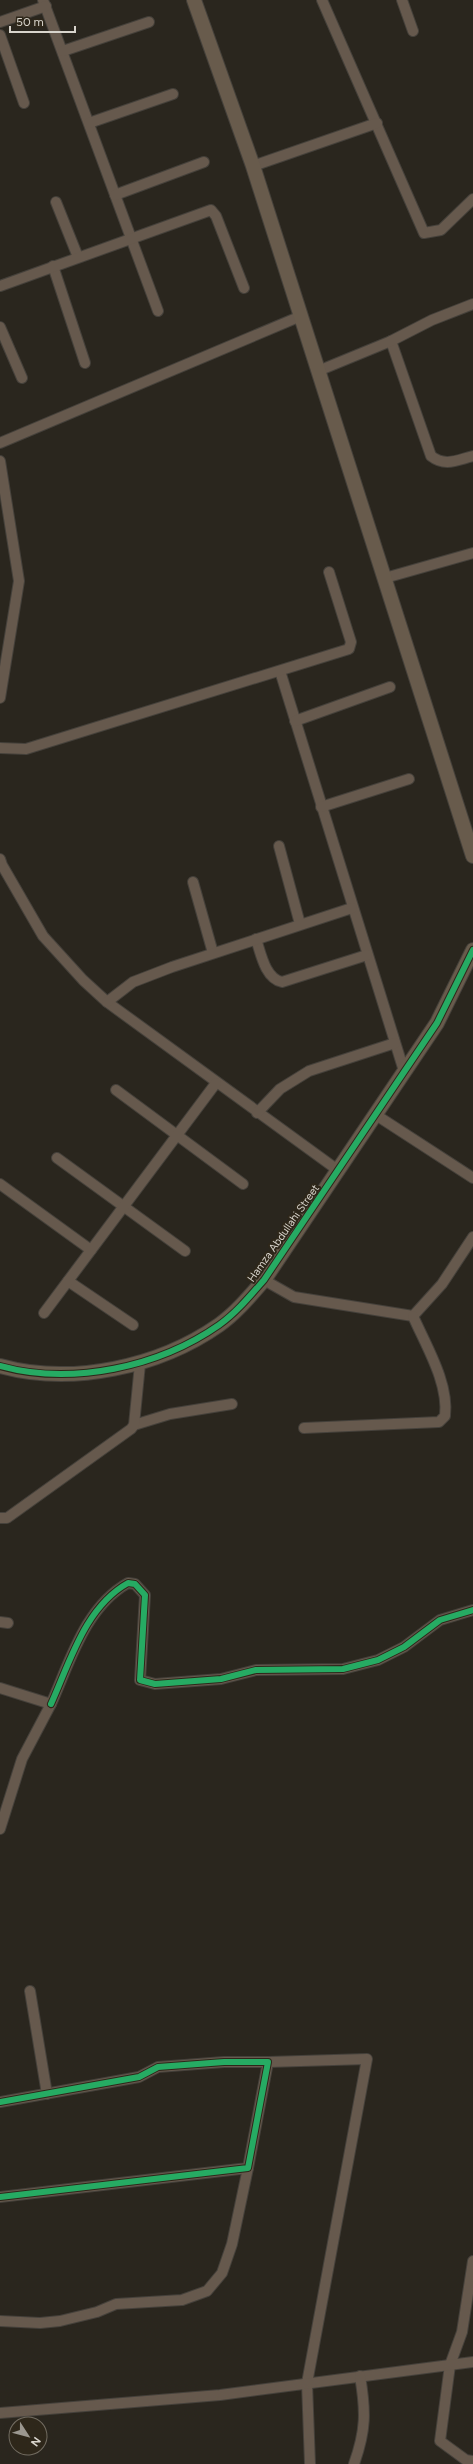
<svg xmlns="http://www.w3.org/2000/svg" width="473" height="2464" viewBox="0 0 473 2464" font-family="Figtree,sans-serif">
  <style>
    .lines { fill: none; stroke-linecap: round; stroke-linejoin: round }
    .street-casing { stroke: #45413b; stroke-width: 12 }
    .secondary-casing { stroke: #45413b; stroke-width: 16 }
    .street { stroke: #66594d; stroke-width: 10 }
    .secondary { stroke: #685b4c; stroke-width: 14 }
    .cycleway-casing { stroke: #2e271a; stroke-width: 8 }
    .cycleway { stroke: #26ab63; stroke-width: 6 }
    .labels { text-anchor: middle; stroke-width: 4; stroke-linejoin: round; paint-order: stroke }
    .street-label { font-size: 11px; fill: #d8d4cc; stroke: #2e271a }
  </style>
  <rect width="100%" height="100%" fill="#2a261e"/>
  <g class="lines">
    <defs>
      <g id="street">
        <polyline points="43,0 158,311"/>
        <polyline points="322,0 424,233 441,230 473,199"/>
        <polyline points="402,0 413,31"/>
        <polyline points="0,22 46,6"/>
        <polyline points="0,35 24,103"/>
        <polyline points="63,51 149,22"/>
        <polyline points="89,123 173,94"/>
        <polyline points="253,166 377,123"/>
        <polyline points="115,195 204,162"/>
        <polyline points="56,202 78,257"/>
        <polyline points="53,266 85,363"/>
        <polyline points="0,286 211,210 216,216 244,288"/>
        <polyline points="0,327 22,378"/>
        <path d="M391 341 431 456C445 467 457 460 473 456"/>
        <polyline points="318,371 391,341 432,320 473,304"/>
        <polyline points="0,443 301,316"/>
        <polyline points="0,461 19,581 0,698"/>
        <polyline points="385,578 473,553"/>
        <polyline points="280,671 404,1071"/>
        <polyline points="295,721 390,687"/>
        <polyline points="0,748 26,749 349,649 351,642 329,572"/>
        <polyline points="321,807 409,779"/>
        <polyline points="279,846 300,924"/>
        <polyline points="0,859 2,865 43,936 83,980 107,1002 339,1171"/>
        <polyline points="193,882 213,953"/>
        <path d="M256 939C261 954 265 978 282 982L367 955"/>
        <polyline points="107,1002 133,982 172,967 352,908"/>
        <polyline points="116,1090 243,1184"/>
        <polyline points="257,1113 280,1089 309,1071 395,1043"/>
        <polyline points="376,1115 473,1178"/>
        <polyline points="57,1158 185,1251"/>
        <polyline points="0,1184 91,1250"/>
        <polyline points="264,1280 294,1297 413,1316"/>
        <polyline points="68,1281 133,1325"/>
        <polyline points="44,1313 216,1083"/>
        <polyline points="413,1316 442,1284 473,1237"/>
        <polyline points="134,1425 170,1414 232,1404"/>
        <path d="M304 1428 439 1422 445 1416C449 1383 426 1346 413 1316"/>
        <polyline points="0,1518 7,1518 131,1429 134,1425 140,1364"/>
        <polyline points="0,1622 8,1623"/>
        <polyline points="0,1688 51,1704 22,1759 0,1829"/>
        <path d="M51 1704C70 1662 85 1607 128 1583L135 1584 145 1595 140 1680 155 1684 221 1679 256 1670 343 1669 378 1660 404 1647 440 1620 473 1610"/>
        <polyline points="30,1991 47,2094"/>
        <polyline points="268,2062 367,2059 307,2383 310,2464"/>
        <polyline points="0,2102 139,2077 158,2067 224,2062 268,2062 248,2168 0,2197"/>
        <polyline points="473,2261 462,2332 450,2365 440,2441 466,2460 473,2461"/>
        <polyline points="0,2321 40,2323 60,2321 97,2312 116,2304 182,2300 207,2291 222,2273 232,2244 248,2168"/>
        <polyline points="0,2413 220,2395 473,2362"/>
        <path d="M354 2464C366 2430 366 2412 360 2376"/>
      </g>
      <g id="secondary">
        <polyline points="194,0 253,166 473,856"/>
        <path d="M0 1366C72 1386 159 1367 219 1325 236 1313 250 1296 264 1280L437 1023 473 950"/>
      </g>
    </defs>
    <use href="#street" class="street-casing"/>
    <use href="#secondary" class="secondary-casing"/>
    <use href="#street" class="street"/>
    <use href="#secondary" class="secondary"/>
    <defs>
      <g id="cycleway">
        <path d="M0 1366C72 1386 159 1367 219 1325 236 1313 250 1296 264 1280L437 1023 473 950"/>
        <path d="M51 1704C70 1662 85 1607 128 1583L135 1584 145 1595 140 1680 155 1684 221 1679 256 1670 343 1669 378 1660 404 1647 440 1620 473 1610"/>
        <polyline points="0,2102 139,2077 158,2067 224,2062 268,2062 248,2168 0,2197"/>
      </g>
    </defs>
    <use href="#cycleway" class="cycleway-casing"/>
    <use href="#cycleway" class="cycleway"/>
  </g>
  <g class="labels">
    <g class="street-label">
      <text transform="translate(283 1233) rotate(-55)" y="4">Hamza Abdullahi Street</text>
    </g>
  </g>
  <g transform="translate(28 2436) rotate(126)"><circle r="19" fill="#2e271a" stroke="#726c61"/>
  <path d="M0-3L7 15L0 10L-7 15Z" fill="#9b978f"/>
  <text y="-6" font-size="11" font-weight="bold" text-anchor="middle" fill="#d8d4cc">N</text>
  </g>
  <path d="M10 26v6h65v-6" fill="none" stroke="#d8d4cc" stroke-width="2"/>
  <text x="16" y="26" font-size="12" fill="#d8d4cc" stroke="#2e271a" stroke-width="3" paint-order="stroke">50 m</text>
</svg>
